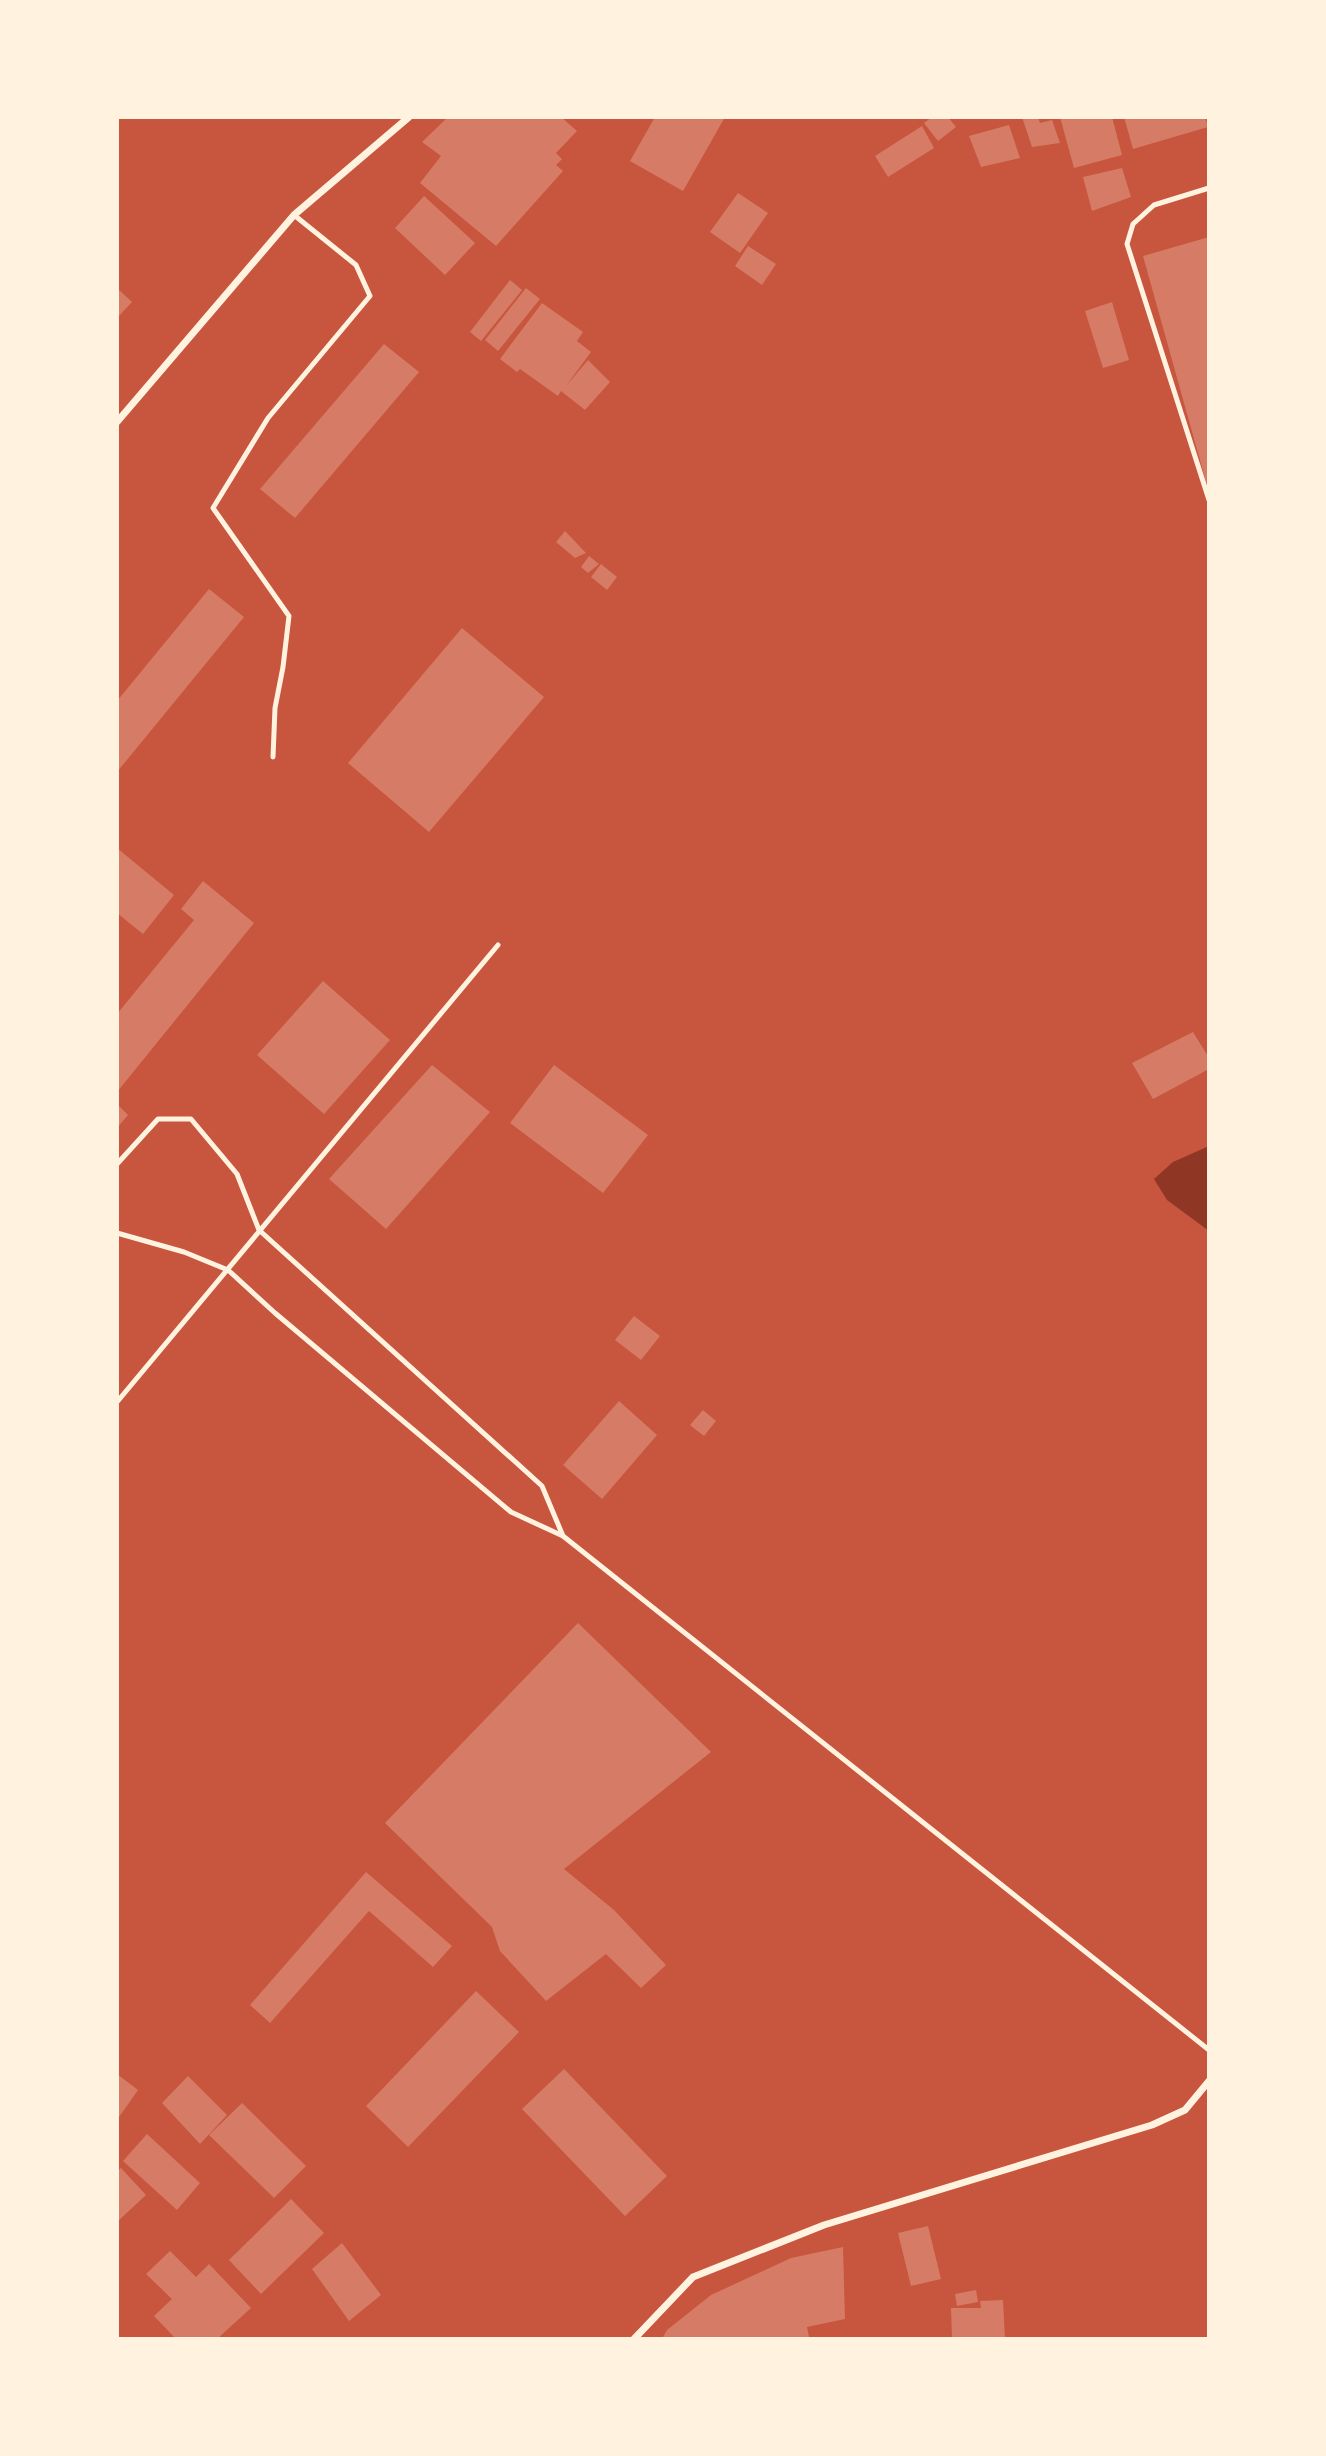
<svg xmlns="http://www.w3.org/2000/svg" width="1326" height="2456" viewBox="0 0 1326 2456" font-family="Barlow,sans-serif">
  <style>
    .water { fill: #8f3625 }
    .building { fill: #d67c66 }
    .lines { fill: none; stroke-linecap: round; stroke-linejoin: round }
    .service { stroke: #fff3e0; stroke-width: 5 }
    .minor { stroke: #fff3e0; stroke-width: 7 }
  </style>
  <rect width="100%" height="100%" fill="#c8553d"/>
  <polygon class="water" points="1209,1146 1209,1231 1167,1200 1154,1179 1173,1162"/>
  <g class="building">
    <polygon points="448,117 561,117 577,131 556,153 562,159 556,165 563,171 496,246 420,183 441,156 422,142"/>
    <polygon points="655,117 725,117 683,191 630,161"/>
    <polygon points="932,117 948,117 956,127 938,141 924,123"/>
    <polygon points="1022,117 1038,117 1040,123 1052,120 1060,143 1032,147"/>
    <polygon points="1060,117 1112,117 1122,155 1074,168"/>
    <polygon points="1124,117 1205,117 1208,127 1133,149"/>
    <polygon points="1009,125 1020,158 981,167 969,136"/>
    <polygon points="922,126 934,148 888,177 875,156"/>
    <polygon points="1122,168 1131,197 1092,211 1083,177"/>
    <polygon points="738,193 768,213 740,253 710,232"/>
    <polygon points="424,196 475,243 445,275 395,228"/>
    <polygon points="1209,237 1209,489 1208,489 1143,256"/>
    <polygon points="748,246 776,264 762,285 735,266"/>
    <polygon points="510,280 522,290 481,341 470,332"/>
    <polygon points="117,288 132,302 117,318"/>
    <polygon points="526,288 540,299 498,351 485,340"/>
    <polygon points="1112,302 1129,360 1103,368 1085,311"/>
    <polygon points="542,303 583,332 577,341 591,352 566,386 588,360 610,382 585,410 561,391 558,396 520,369 517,372 500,359"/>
    <polygon points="384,344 419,372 295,518 260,489"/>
    <polygon points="565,531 586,553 575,558 556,542"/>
    <polygon points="589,556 599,564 588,573 581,567"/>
    <polygon points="601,564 617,577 607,590 591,577"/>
    <polygon points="209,589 244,617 117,772 117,701"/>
    <polygon points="462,628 544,697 429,832 348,763"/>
    <polygon points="117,848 174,895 143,934 117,913"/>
    <polygon points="203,881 254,923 117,1092 117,1014 194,920 181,909"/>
    <polygon points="323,981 390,1040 324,1114 257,1055"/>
    <polygon points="1193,1032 1209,1058 1209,1069 1153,1099 1132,1063"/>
    <polygon points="432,1065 490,1112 386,1229 329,1179"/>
    <polygon points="554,1065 648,1135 603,1193 510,1123"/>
    <polygon points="117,1104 128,1115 117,1128"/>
    <polygon points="634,1316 660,1336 641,1360 615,1340"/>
    <polygon points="619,1401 657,1435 602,1499 563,1465"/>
    <polygon points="703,1410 716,1421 704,1436 690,1425"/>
    <polygon points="578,1623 711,1752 564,1869 614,1910 666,1965 641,1988 606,1954 546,2001 500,1951 492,1927 385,1823"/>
    <polygon points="366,1872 452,1946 433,1967 369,1911 270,2023 250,2005"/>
    <polygon points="476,1991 519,2032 408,2147 366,2106"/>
    <polygon points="564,2069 667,2176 625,2216 522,2109"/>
    <polygon points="117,2074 138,2090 117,2120"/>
    <polygon points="188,2076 227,2115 200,2144 162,2103"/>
    <polygon points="242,2103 306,2166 274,2198 209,2135"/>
    <polygon points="147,2134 200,2183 177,2210 123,2161"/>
    <polygon points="121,2168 146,2195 117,2222 117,2171"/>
    <polygon points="291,2199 324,2233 261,2294 229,2260"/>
    <polygon points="928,2226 941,2279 911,2286 898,2233"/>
    <polygon points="342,2243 381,2295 349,2321 312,2269"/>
    <polygon points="843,2247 845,2319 807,2327 809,2337 662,2339 667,2330 711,2295 791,2258"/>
    <polygon points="170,2251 196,2277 209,2264 251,2308 217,2339 176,2339 154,2316 172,2299 146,2274"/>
    <polygon points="976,2290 978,2302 957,2306 955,2294"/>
    <polygon points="1003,2300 1005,2339 952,2339 951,2308 981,2308 980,2301"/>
  </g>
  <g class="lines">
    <g class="service">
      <polyline points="1209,188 1154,205 1133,224 1127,244 1209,500"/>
      <polyline points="273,757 275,708 283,667 289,616 213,508 268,418 370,296 356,265 294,215"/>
      <polyline points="117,1164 158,1119 191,1119 237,1174 259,1230 542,1486 563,1536"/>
      <polyline points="117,1233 184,1252 228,1270 275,1313 511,1512 563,1536 1209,2050"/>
      <polyline points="117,1402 498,945"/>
    </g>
    <g class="minor">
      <polyline points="117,422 294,215 409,117"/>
      <polyline points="634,2339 693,2277 824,2225 1152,2125 1185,2110 1209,2081"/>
    </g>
  </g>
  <rect width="1326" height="2456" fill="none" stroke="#fff3e0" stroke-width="238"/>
</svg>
